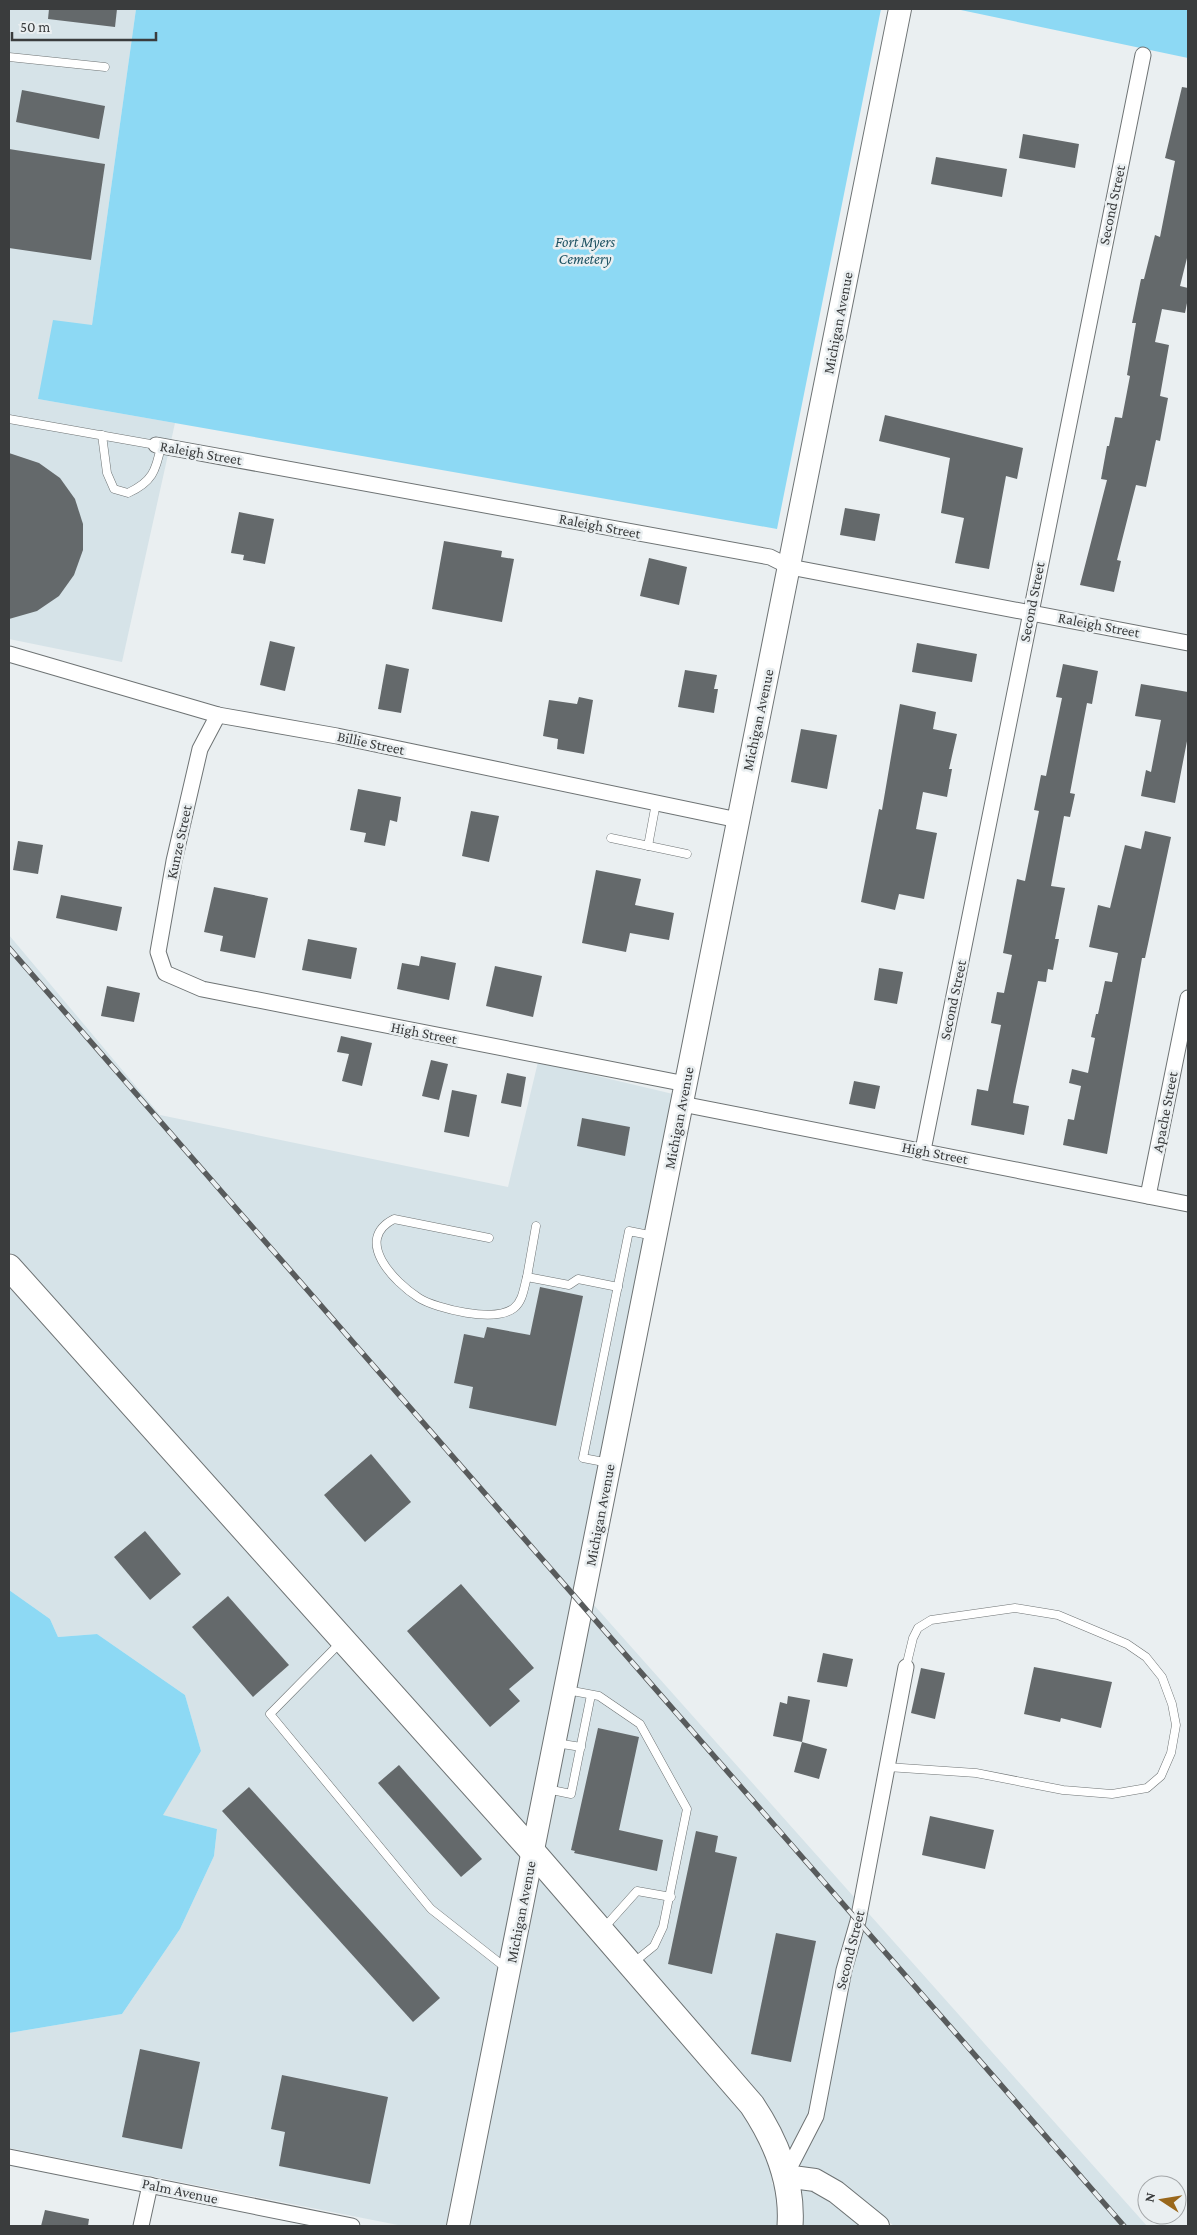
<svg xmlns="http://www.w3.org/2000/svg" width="1197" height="2235" viewBox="0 0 1197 2235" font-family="'Crimson Pro',serif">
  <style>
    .built { fill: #d6e3e8 }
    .green { fill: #8dd9f4 }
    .building { fill: #64696b }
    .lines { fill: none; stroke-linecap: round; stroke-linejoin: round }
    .lane-casing { stroke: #6e7374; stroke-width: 9 }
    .street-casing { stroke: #6e7374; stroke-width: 17 }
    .secondary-casing { stroke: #6e7374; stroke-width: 24 }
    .primary-casing { stroke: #6e7374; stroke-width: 27 }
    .lane { stroke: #fff; stroke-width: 8 }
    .street { stroke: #fff; stroke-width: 15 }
    .secondary { stroke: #fff; stroke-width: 22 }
    .primary { stroke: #fff; stroke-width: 25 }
    .rail-casing { stroke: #585b5c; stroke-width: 5.5 }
    .rail { stroke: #eaeff1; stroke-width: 4; stroke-dasharray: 11; stroke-linecap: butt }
    .labels { text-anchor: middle; stroke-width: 5; stroke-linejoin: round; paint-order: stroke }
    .street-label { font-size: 15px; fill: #3a3c3d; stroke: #eaeff1 }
    .park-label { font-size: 15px; font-style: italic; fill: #1d5262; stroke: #eaeff1 }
  </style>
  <rect width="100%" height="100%" fill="#eaeff1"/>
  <g class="built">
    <polygon points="9,9 136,9 92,325 38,399 175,423 122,662 9,639"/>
    <polygon points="9,935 160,1115 508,1187 538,1062 673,1094 526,1828 9,1251"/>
    <polygon points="9,1282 521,1854 446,2226 403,2226 9,2148 9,2033 122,2014 180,1929 214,1856 217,1829 162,1815 201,1751 185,1695 97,1634 58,1637 50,1619 9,1590"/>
    <polygon points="593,1604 1147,2226 894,2226 842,2184 794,2167 545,1849"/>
    <polygon points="540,1875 743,2111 759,2134 773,2176 772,2184 775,2185 779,2226 469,2226"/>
    <polygon points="798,2188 812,2190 830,2200 862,2226 801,2226"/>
  </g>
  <g class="green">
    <polygon points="136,9 881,9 777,529 38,399 53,320 92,325"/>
    <polygon points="956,9 1188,9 1188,58"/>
    <polygon points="9,1590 50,1619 58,1637 97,1634 185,1695 201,1751 163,1815 217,1829 214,1856 180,1929 122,2014 9,2033"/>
  </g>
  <g class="building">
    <polygon points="49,9 117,9 115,27 48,19"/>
    <polygon points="1182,87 1188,88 1188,254 1180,286 1188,288 1188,298 1185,313 1162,309 1155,342 1169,345 1160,396 1168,398 1160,441 1156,440 1146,487 1136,485 1117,560 1121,561 1114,592 1080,585 1107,480 1101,479 1107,446 1109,446 1115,417 1122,418 1130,376 1127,375 1136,323 1132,323 1141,279 1144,279 1155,235 1160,237 1175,161 1165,158"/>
    <polygon points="22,90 105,106 99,139 16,122"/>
    <polygon points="1023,134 1079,144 1075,168 1019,158"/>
    <polygon points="9,149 105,164 91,260 9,248"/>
    <polygon points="936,157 1007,169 1002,197 931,184"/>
    <polygon points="885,415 1023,448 1017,479 1006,476 989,569 955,563 964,518 941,513 950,458 879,441"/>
    <polygon points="9,453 39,463 60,478 75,499 83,524 83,550 74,575 59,596 37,611 9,619"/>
    <polygon points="845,508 880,514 875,541 840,535"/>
    <polygon points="239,512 274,519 265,564 243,560 244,555 231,553"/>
    <polygon points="444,541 502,551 501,557 514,559 502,622 432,609"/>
    <polygon points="649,558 687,567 679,605 640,596"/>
    <polygon points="270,641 295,647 285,691 260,685"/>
    <polygon points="917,643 977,654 972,682 912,672"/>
    <polygon points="386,664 409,669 401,713 378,709"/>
    <polygon points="1063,664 1098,671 1092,704 1087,703 1070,793 1075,794 1070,817 1064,816 1051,886 1065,888 1055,939 1059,939 1053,970 1048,969 1046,982 1038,981 1014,1096 1013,1103 1029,1106 1024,1135 971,1125 977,1089 988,1091 1001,1025 991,1023 997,992 1004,993 1012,955 1003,953 1017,879 1025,881 1039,811 1034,810 1041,775 1046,776 1062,698 1056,697"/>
    <polygon points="685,670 717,675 714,689 718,689 714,713 678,707"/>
    <polygon points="1141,684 1188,692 1188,736 1175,803 1141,796 1146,770 1151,772 1161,720 1135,716"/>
    <polygon points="579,697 593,700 584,754 557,749 558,739 543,736 549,700 577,704"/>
    <polygon points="900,704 936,712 933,729 957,734 949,769 952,769 947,797 923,792 916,829 937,833 924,899 899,894 895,910 861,902 879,809 882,810"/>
    <polygon points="801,729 837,735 827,789 791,782"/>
    <polygon points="358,789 401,797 397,822 390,820 385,846 364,842 366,833 350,830"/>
    <polygon points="471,811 499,816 489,862 462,856"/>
    <polygon points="1145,831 1171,837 1145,958 1142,958 1107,1154 1063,1145 1068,1119 1074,1120 1081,1086 1069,1083 1072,1069 1088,1073 1095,1038 1091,1037 1096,1014 1098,1014 1105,981 1112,982 1118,953 1089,947 1098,905 1110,908 1125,845 1141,849"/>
    <polygon points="18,841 43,845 38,874 13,870"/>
    <polygon points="596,870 641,879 635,905 674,913 669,940 630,933 626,952 582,943"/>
    <polygon points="214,887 268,898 255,958 220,951 223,936 204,932"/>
    <polygon points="61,895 122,907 117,931 56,918"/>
    <polygon points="308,939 357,948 351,979 302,970"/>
    <polygon points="421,956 456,963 449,1000 397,989 402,963 419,966"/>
    <polygon points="495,966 542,976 533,1017 486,1006"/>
    <polygon points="879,968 903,972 897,1004 874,1000"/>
    <polygon points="107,986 140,993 134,1022 101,1016"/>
    <polygon points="341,1036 372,1043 362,1086 342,1081 349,1054 337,1052"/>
    <polygon points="431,1060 448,1064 439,1100 422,1096"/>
    <polygon points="507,1073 526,1077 521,1107 501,1103"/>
    <polygon points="854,1081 880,1086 875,1109 849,1104"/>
    <polygon points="452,1090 477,1095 469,1137 444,1132"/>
    <polygon points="582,1118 630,1127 625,1156 577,1146"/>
    <polygon points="540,1287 583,1296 556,1426 469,1408 473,1387 454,1383 464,1334 484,1338 487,1327 530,1335"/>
    <polygon points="371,1454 411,1502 365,1542 324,1495"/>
    <polygon points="145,1531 181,1574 150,1600 114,1557"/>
    <polygon points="461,1584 534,1668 509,1689 520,1701 490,1727 407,1631"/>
    <polygon points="228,1596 289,1665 253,1697 192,1627"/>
    <polygon points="823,1653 853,1659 847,1687 817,1682"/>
    <polygon points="1034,1667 1112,1682 1101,1728 1061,1718 1060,1722 1024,1714"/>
    <polygon points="921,1668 945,1673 935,1719 911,1713"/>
    <polygon points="788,1696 810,1700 802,1742 773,1736 780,1702 787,1704"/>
    <polygon points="598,1728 639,1737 619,1830 663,1840 657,1871 574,1853 575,1851 571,1850"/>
    <polygon points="802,1742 827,1749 819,1779 794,1772"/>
    <polygon points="399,1765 482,1859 461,1877 378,1783"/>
    <polygon points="249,1787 440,1998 413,2022 222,1811"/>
    <polygon points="930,1816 994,1830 985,1869 922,1855"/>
    <polygon points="696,1831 718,1836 715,1852 737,1857 712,1974 668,1964"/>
    <polygon points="776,1933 816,1941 791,2062 751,2054"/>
    <polygon points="140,2049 200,2062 182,2149 122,2137"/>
    <polygon points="282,2075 388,2097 370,2184 279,2166 285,2132 271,2129"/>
    <polygon points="45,2210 89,2219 88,2226 41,2226"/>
  </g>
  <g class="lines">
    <defs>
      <g id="lane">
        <polyline points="9,57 105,67"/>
        <polyline points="9,419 156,445"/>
        <path d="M102 435 107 473 114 489 128 493C152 482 156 471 161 446"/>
        <polyline points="611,838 687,854"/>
        <polyline points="648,846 656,803"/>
        <path d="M489 1238 394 1219C353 1240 394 1282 419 1298 437 1309 495 1323 514 1308 523 1301 524 1287 527 1277L569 1285 578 1279 618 1287"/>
        <polyline points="527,1277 536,1226"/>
        <polyline points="609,1463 583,1458 629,1231 654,1236"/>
        <polyline points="341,1642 270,1714 431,1909 506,1968"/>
        <polyline points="567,1690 599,1696 640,1724 687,1809 663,1927 654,1946 633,1963"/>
        <polyline points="556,1743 581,1747"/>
        <polyline points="887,1767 976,1773 1063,1790 1112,1794 1147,1788 1161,1776 1171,1753 1176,1725 1172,1704 1162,1677 1146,1657 1127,1644 1058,1615 1015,1608 931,1620 918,1628 913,1638 906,1667"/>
        <polyline points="547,1789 571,1794 591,1695"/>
        <polyline points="603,1929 637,1891 671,1897"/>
      </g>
      <g id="street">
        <polyline points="156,445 770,557 790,567 1188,643"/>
        <polyline points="9,654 218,715 337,736 738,820"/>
        <polyline points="218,715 200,749 174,861 158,952 165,973 202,989 686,1084"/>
        <polyline points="682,1104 1188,1204"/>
        <polyline points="923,1150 1143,55"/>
        <polyline points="1148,1196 1188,998"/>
        <polyline points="9,2157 352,2226"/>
        <polyline points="785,2176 816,2116 844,1970 858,1921 906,1667"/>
        <polyline points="141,2226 150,2185"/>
      </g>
      <g id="secondary">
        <polyline points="785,2176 815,2180 836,2192 878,2226"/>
        <polyline points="458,2226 900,9"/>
      </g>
      <path id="primary" d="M9 1267 533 1852 752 2105C776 2141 793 2183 790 2226"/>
    </defs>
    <use href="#lane" class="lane-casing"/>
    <use href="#street" class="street-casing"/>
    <use href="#secondary" class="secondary-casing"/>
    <use href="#primary" class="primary-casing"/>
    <use href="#lane" class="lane"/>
    <use href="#street" class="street"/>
    <use href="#secondary" class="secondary"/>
    <use href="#primary" class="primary"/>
    <defs>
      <polyline id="rail" points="9,948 1124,2226"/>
    </defs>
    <use href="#rail" class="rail-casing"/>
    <use href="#rail" class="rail"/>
  </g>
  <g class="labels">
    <g class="street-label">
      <text transform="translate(1112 205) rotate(-78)" y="5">Second Street</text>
      <text transform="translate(838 323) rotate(-79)" y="5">Michigan Avenue</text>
      <text transform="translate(201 453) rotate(10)" y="5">Raleigh Street</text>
      <text transform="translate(600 526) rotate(11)" y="5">Raleigh Street</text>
      <text transform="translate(1032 602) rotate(-79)" y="5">Second Street</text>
      <text transform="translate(1099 625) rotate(11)" y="5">Raleigh Street</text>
      <text transform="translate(758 720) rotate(-78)" y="5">Michigan Avenue</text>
      <text transform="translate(371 743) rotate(12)" y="5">Billie Street</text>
      <text transform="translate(179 842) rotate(-78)" y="5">Kunze Street</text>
      <text transform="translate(953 1000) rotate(-78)" y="5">Second Street</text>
      <text transform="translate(424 1033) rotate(11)" y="5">High Street</text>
      <text transform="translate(1165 1112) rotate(-79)" y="5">Apache Street</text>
      <text transform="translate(679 1118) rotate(-79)" y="5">Michigan Avenue</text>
      <text transform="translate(935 1153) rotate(11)" y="5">High Street</text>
      <text transform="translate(600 1515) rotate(-79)" y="5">Michigan Avenue</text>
      <text transform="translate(521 1912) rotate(-79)" y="5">Michigan Avenue</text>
      <text transform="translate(850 1950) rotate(-76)" y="5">Second Street</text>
      <text transform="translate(180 2191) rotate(12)" y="5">Palm Avenue</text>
    </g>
    <g class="park-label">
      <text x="585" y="247">Fort Myers<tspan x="585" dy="17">Cemetery</tspan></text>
    </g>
  </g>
  <rect width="1197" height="2235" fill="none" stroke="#3a3c3d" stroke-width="20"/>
  <g transform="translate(1162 2200) rotate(282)"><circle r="24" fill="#eaeff1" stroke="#a4a7a9"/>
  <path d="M0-4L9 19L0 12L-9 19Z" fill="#99671b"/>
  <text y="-8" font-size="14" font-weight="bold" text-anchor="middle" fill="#3a3c3d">N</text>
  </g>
  <path d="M12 32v8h144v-8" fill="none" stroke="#3a3c3d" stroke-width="2.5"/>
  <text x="20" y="32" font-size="15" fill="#3a3c3d" stroke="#eaeff1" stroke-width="4" paint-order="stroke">50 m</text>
</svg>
